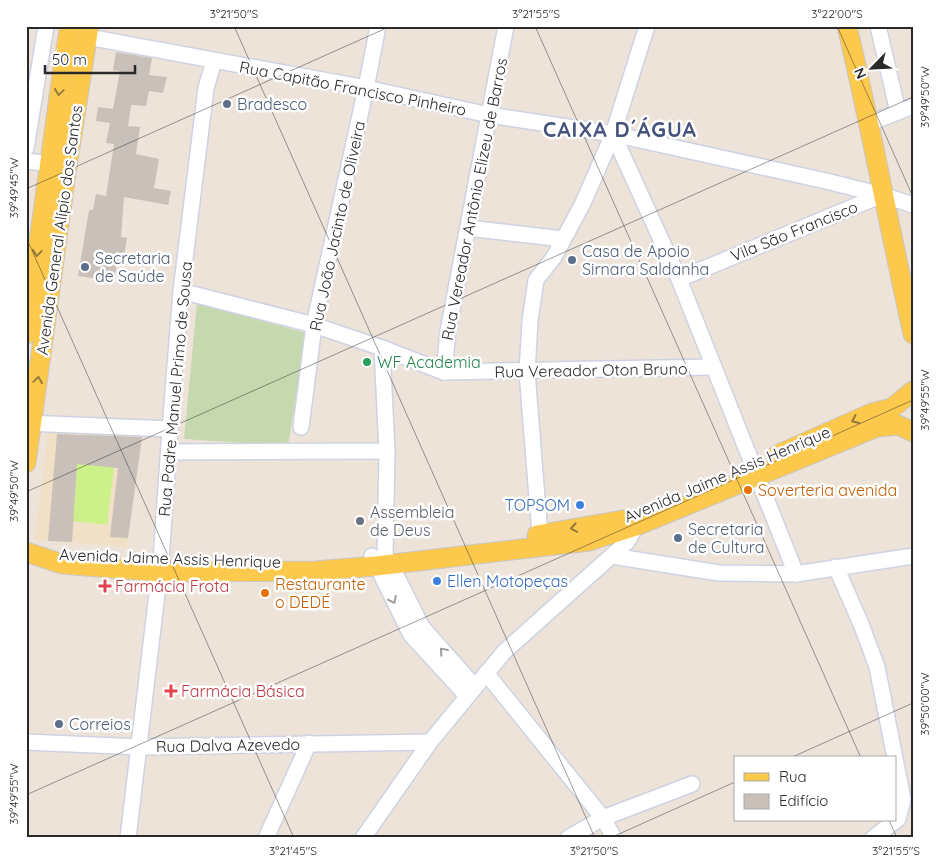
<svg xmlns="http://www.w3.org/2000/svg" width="939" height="864" viewBox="0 0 939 864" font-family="Quicksand,sans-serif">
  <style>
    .education { fill: #f0e0c6 }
    .cemetery { fill: #c5d8ae }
    .pitch { fill: #ccf18a }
    .building { fill: #c8c0b9 }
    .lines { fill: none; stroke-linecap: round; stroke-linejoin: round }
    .minor-casing { stroke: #ced3e3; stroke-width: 18 }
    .major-casing { stroke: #c7c7c7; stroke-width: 21 }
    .minor { stroke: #fff; stroke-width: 15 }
    .major { stroke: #fdc94d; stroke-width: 19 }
    .oneway { stroke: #93793b }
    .oneway2 { stroke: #9f9f9f }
    .ticks { fill: none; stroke: #292929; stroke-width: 1; stroke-opacity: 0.45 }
    .service-dot { fill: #5c6f8a; stroke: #fff; stroke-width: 2 }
    .leisure-dot { fill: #2e9e5b; stroke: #fff; stroke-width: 2 }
    .food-dot { fill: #e8710a; stroke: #fff; stroke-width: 2 }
    .shop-dot { fill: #3f7fe0; stroke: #fff; stroke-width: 2 }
    .worship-dot { fill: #6b7280; stroke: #fff; stroke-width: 2 }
    .health-dot { fill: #e0444e; stroke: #fff; stroke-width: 2 }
    .labels { text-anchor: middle; stroke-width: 5; stroke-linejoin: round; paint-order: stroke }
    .street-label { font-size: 16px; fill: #292929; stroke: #fff }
    .service-label { font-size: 16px; fill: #4e5e75; stroke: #fff; text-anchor: start }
    .leisure-label { font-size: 16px; fill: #27864d; stroke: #fff; text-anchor: start }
    .food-label { font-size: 16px; fill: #c56008; stroke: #fff; text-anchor: start }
    .shop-label { font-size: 16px; fill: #366cbe; stroke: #fff; text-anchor: end }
    .worship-label { font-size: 16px; fill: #5b616d; stroke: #fff; text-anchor: start }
    .health-label { font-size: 16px; fill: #be3a42; stroke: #fff; text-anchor: start }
    .district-label { font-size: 21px; font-weight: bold; letter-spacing: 1px; fill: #45537d; stroke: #fff }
    .neatline { fill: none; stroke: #292929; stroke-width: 2 }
    .ticks-label { font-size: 12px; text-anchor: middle; fill: #292929 }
  </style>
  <rect width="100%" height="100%" fill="#ede3d9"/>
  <polygon class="education" points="49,425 143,431 127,547 35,540"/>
  <polygon class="cemetery" points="197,303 306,333 288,446 184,439"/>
  <polygon class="pitch" points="77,464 114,467 107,525 73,521"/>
  <g class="building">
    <polygon points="116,52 152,58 149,75 167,77 163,93 149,91 146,106 131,105 128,126 140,127 136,154 159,159 154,188 171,191 168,205 124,197 121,237 127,238 123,263 117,262 114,281 78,276 89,210 93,210 96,194 106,196 114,144 106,143 110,123 96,121 98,107 113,109 120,71 113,70"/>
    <polygon points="57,434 142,437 128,538 110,537 118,468 77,464 72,542 48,541"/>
  </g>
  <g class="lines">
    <defs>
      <g id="minor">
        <polyline points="878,26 898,112"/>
        <polyline points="88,37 366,88 489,115 613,134 826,181 882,195 913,205"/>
        <polyline points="870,123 913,106"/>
        <polyline points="613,134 679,279 796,574"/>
        <polyline points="26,148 46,26"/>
        <polyline points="26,161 59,165"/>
        <polyline points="468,228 563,239"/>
        <polyline points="679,279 882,195"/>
        <polyline points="181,291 314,325 382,348 444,372 714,367"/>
        <polyline points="382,348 387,451 385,555 391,565 422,627 475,687"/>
        <polyline points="444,372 448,331 506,26"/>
        <polyline points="26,423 170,429"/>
        <polyline points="301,427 314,325 366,88 378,26"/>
        <polyline points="169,452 387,451"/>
        <polyline points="540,535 527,372 530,321 536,280 554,257 583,203 613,134 647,26"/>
        <polyline points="372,556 411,635 467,696"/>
        <polyline points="612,556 719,573 796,574 913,556"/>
        <polyline points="836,567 861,624 877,667 903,799 898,819 873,838"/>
        <polyline points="486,673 603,818 614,838"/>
        <polyline points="26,742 140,747 430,742"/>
        <polyline points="128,838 161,560 170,429 181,291 206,88 214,61"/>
        <polyline points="266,838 309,743"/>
        <polyline points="363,838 430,742 504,652 627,542 639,521"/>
        <polyline points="568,838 603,818 692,784"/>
      </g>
      <g id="major">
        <path d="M847 26C871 128 890 231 913 334"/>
        <polyline points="26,334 65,54 70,26"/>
        <polyline points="777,455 872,413 892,408 913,391"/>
        <polyline points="26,463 67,166 89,26"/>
        <polyline points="537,535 623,520"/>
        <polyline points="26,552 62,564 159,572 315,571 376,566 589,541 636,526 877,427 898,425 913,432"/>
      </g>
    </defs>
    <use href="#minor" class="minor-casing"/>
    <use href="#major" class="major-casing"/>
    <use href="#minor" class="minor"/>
    <use href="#major" class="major"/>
  </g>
  <defs><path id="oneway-chevron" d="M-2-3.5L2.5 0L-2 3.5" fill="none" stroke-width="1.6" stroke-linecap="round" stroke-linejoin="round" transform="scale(1.25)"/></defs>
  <g class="oneway">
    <use href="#oneway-chevron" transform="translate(59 92) rotate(98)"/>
    <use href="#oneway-chevron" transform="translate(37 253) rotate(98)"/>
    <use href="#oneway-chevron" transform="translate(38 380) rotate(-82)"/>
    <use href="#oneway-chevron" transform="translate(855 420) rotate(156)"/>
    <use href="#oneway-chevron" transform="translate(574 528) rotate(170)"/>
  </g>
  <g class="oneway2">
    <use href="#oneway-chevron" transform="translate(393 600) rotate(63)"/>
    <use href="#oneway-chevron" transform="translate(443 651) rotate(-131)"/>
  </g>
  <path class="ticks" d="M234 26 595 838M535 26 861 758M837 26 913 197M26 189 391 26M26 237 294 838M26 492 913 97M790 758 913 703M26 795 913 400M889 820 897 838M610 838 735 782"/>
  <g class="service-dot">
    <circle cx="227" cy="104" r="5"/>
    <circle cx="572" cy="260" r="5"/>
    <circle cx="85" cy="267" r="5"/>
    <circle cx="678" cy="538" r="5"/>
    <circle cx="59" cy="724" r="5"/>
  </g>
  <circle class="leisure-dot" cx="367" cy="362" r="5"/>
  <g class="food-dot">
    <circle cx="748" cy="490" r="5"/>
    <circle cx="265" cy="593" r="5"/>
  </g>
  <g class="shop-dot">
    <circle cx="580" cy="505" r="5"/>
    <circle cx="437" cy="581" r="5"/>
  </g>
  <circle class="worship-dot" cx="360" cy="521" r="5"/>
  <g class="health-dot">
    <path d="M102.5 578.5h5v5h5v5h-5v5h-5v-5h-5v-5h5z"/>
    <path d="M168.5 683.5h5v5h5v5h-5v5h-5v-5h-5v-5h5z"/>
  </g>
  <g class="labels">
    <g class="street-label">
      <text transform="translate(353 88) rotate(11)" y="6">Rua Capitão Francisco Pinheiro</text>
      <text transform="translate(474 199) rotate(-79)" y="6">Rua Vereador Antônio Elizeu de Barros</text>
      <text transform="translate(337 226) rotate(-78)" y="6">Rua João Jacinto de Oliveira</text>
      <text transform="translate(59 230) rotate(-82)" y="6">Avenida General Alípio dos Santos</text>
      <text transform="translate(794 231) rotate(-22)" y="6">Vila São Francisco</text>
      <text transform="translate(591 370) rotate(-1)" y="6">Rua Vereador Oton Bruno</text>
      <text transform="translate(175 389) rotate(-85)" y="6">Rua Padre Manuel Primo de Sousa</text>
      <text transform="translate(727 474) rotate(-23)" y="6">Avenida Jaime Assis Henrique</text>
      <text transform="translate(170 558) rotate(2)" y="6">Avenida Jaime Assis Henrique</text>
      <text transform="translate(228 745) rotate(-1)" y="6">Rua Dalva Azevedo</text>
    </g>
    <g class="service-label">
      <text x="237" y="110">Bradesco</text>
      <text x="582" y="257">Casa de Apoio<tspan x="582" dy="18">Sirnara Saldanha</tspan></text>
      <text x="95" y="264">Secretaria<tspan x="95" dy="18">de Saúde</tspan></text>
      <text x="688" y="535">Secretaria<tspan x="688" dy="18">de Cultura</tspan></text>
      <text x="69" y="730">Correios</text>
    </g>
    <g class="leisure-label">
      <text x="377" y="368">WF Academia</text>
    </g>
    <g class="food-label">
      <text x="758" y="496">Soverteria avenida</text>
      <text x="275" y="590">Restaurante<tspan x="275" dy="18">o DEDÉ</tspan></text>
    </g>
    <g class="shop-label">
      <text x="570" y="511">TOPSOM</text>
      <text x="447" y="587" text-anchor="start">Ellen Motopeças</text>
    </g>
    <g class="worship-label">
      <text x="370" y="518">Assembleia<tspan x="370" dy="18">de Deus</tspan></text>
    </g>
    <g class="health-label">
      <text x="115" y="592">Farmácia Frota</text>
      <text x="181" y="697">Farmácia Básica</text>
    </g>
    <g class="district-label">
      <text x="620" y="137">CAIXA D´ÁGUA</text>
    </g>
  </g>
  <rect width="939" height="864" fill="none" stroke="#ffffff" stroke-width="55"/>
  <rect x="734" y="756" width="162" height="65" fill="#ffffff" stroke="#a9a9a9"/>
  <rect x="744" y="773" width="25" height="8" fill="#fdc94d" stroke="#a9a9a9"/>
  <text x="779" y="782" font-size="15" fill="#292929">Rua</text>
  <rect x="744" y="794" width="25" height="15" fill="#c8c0b9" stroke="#a9a9a9"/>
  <text x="779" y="806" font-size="15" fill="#292929">Edifício</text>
  <g transform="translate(872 68) rotate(246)" stroke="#ffffff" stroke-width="4" paint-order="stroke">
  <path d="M0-4L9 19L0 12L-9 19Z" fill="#292929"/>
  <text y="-8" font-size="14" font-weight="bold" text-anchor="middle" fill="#292929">N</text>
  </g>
  <path d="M45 65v8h90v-8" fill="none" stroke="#292929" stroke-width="2.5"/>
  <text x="52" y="65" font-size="15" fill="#292929" stroke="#ffffff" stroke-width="4" paint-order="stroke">50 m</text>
  <rect x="28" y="28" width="884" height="808" class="neatline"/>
  <g class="ticks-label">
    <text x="234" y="18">3°21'50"S</text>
    <text x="536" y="18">3°21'55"S</text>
    <text x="837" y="18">3°22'00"S</text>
    <text transform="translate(925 97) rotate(-90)" y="4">39°49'50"W</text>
    <text transform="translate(14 188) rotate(-90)" y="4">39°49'45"W</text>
    <text transform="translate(925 400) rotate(-90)" y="4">39°49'55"W</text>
    <text transform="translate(14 491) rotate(-90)" y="4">39°49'50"W</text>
    <text transform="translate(925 704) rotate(-90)" y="4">39°50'00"W</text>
    <text transform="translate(14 794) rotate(-90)" y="4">39°49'55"W</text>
    <text x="293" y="855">3°21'45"S</text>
    <text x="594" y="855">3°21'50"S</text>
    <text x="896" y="855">3°21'55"S</text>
  </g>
</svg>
